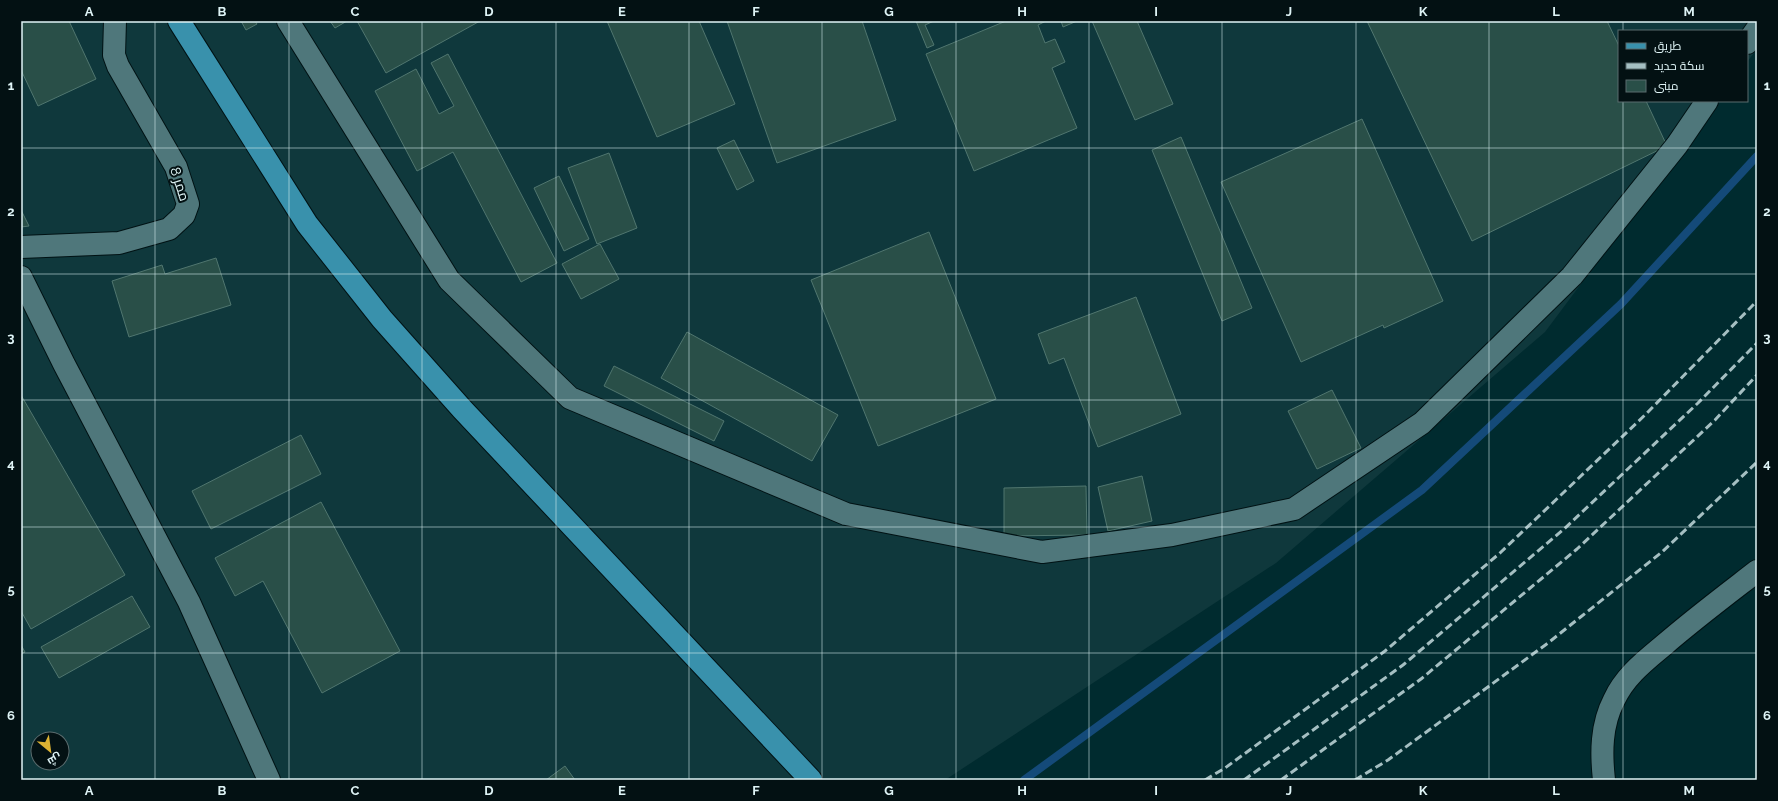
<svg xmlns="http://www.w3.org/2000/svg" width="1778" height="801" viewBox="0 0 1778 801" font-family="Raleway,Cairo,sans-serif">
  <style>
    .built { fill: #0f383c; fill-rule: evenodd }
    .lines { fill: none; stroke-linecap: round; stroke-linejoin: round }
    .stream { stroke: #144a79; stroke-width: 8 }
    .building { fill: #294f48; stroke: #50766f }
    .minor-casing { stroke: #001214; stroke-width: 24 }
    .major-casing { stroke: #001214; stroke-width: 24 }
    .minor { stroke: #4f777b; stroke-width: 22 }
    .major { stroke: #3991ac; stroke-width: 22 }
    .rail { stroke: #a5bfc2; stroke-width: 3; stroke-dasharray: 8 4; stroke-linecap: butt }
    .grid { fill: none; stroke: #dff4f6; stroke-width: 1; stroke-opacity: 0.55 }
    .labels { text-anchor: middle; stroke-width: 4; stroke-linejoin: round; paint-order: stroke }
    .street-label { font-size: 14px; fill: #dff4f6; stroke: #031113 }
    .neatline { fill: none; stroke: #dff4f6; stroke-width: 1.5 }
    .grid-label { font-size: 13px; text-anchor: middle; font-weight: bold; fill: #dff4f6 }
  </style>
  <rect width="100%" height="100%" fill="#002b2f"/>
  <path class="built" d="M21 21H1757V49L1747 62V31H1619V101H1718L1545 332 1276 563 945 780H21ZM38 739H62V763H38Z"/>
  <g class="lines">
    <polyline class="stream" points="1024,780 1422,490 1621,304 1757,156"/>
  </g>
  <g class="building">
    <polygon points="21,21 69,21 96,79 38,106 21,70"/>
    <polygon points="241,21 255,21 257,24 246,30"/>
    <polygon points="330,21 347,21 335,28"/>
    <polygon points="357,21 480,21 386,73"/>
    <polygon points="607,21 699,21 735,104 657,137"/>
    <polygon points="727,21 862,21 896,120 777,163"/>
    <polygon points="916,21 934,21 925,25 934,45 927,48"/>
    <polygon points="1006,21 1046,21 1038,25 1045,43 1055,39 1065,62 1052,68 1077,128 974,171 926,54"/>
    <polygon points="1061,21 1077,21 1063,27"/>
    <polygon points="1092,21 1137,21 1173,104 1135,120"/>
    <polygon points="1367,21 1607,21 1619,46 1619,101 1646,101 1667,146 1472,241"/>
    <polygon points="448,54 557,263 521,282 453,152 417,171 375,91 416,69 439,114 454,106 431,63"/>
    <polygon points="1362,119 1443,301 1384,328 1383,325 1301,362 1221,182"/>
    <polygon points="1181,137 1252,308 1222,321 1152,150"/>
    <polygon points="734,140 754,181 737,190 717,148"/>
    <polygon points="609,153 637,228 597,244 568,168"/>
    <polygon points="559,176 589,239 564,251 534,188"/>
    <polygon points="21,210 29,226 21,227"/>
    <polygon points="929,232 996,399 878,446 811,280"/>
    <polygon points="600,244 619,279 581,299 562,264"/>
    <polygon points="216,258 231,305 129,337 112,281 162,265 165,274"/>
    <polygon points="1136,297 1181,414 1098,447 1064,358 1049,364 1038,334"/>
    <polygon points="687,332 838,415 812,461 661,378"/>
    <polygon points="614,366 724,421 714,441 604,386"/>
    <polygon points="1332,390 1361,448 1317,469 1288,411"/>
    <polygon points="21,395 125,575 31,629 21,611"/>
    <polygon points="301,435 321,474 211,529 192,491"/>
    <polygon points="1142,476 1152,521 1108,531 1098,487"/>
    <polygon points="1086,486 1087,535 1004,536 1004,488"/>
    <polygon points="321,502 400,651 322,693 263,581 235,596 215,558"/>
    <polygon points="132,596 150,627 59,678 41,647"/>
    <polygon points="21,645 25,652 21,654"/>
    <polygon points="565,766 575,780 546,780"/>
  </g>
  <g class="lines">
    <defs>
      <g id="minor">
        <polyline points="288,21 449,280 570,398 846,514 1042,552 1172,535 1294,509 1422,423 1572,276 1677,145 1707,101"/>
        <polyline points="1747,43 1757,29"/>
        <polyline points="21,247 119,243 169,229 184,215 188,204 176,167 118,66 114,55 115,21"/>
        <polyline points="21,277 64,364 189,602 269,780"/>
        <path d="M1604 780C1601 753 1601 725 1614 700 1625 676 1645 661 1664 645 1694 619 1726 595 1757 571"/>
      </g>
      <polyline id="major" points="179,21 307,224 382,319 462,409 811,780"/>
    </defs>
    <use href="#minor" class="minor-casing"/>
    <use href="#major" class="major-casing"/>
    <use href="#minor" class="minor"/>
    <use href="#major" class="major"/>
    <g class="rail">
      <polyline points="1205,780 1225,768 1385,651 1500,553 1646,414 1757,301"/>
      <polyline points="1244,780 1403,665 1564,529 1698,403 1757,343"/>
      <polyline points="1281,780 1421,679 1577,549 1715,420 1757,375"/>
      <polyline points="1355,780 1388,760 1548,643 1662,552 1757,462"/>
    </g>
  </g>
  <path class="grid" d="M155 21V780M289 21V780M422 21V780M556 21V780M689 21V780M822 21V780M956 21V780M1089 21V780M1222 21V780M1356 21V780M1489 21V780M1623 21V31M1623 101V780M21 148H1757M21 274H1757M21 400H1757M21 527H1757M21 653H1757"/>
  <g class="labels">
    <g class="street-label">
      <text transform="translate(180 184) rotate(72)" y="5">ممر 8</text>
    </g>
  </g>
  <rect width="1778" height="801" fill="none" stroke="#031113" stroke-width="44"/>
  <rect x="1618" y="30" width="130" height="72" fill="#031113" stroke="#5b6c6e"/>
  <rect x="1626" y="43" width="20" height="6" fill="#3991ac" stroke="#5b6c6e"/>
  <text x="1654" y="50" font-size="12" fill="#dff4f6">طريق</text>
  <rect x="1626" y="63" width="20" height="6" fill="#a5bfc2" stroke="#5b6c6e"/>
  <text x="1654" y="70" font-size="12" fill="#dff4f6">سكة حديد</text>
  <rect x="1626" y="80" width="20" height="12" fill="#294f48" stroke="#5b6c6e"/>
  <text x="1654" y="90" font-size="12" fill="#dff4f6">مبنى</text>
  <g transform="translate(50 751) rotate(151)"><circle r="19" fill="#031113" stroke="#5b6c6e"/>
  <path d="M0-3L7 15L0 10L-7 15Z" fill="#dcb233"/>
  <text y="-6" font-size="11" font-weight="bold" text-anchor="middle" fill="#dff4f6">ش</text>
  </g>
  <rect x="22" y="22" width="1734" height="757" class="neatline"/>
  <g class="grid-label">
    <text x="89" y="16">A</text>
    <text x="222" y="16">B</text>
    <text x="355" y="16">C</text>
    <text x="489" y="16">D</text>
    <text x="622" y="16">E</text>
    <text x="756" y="16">F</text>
    <text x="889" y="16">G</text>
    <text x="1022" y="16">H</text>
    <text x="1156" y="16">I</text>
    <text x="1289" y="16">J</text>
    <text x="1423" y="16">K</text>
    <text x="1556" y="16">L</text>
    <text x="1689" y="16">M</text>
    <text x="11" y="90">1</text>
    <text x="1767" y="90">1</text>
    <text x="11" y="216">2</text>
    <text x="1767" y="216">2</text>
    <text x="11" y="342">3</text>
    <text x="1767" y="342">3</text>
    <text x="11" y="468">4</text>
    <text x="1767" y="468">4</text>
    <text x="11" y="594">5</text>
    <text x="1767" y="594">5</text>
    <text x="11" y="720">6</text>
    <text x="1767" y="720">6</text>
    <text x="89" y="795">A</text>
    <text x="222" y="795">B</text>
    <text x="355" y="795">C</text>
    <text x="489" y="795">D</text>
    <text x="622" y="795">E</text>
    <text x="756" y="795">F</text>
    <text x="889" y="795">G</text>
    <text x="1022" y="795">H</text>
    <text x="1156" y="795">I</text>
    <text x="1289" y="795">J</text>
    <text x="1423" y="795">K</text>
    <text x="1556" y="795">L</text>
    <text x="1689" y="795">M</text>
  </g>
</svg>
